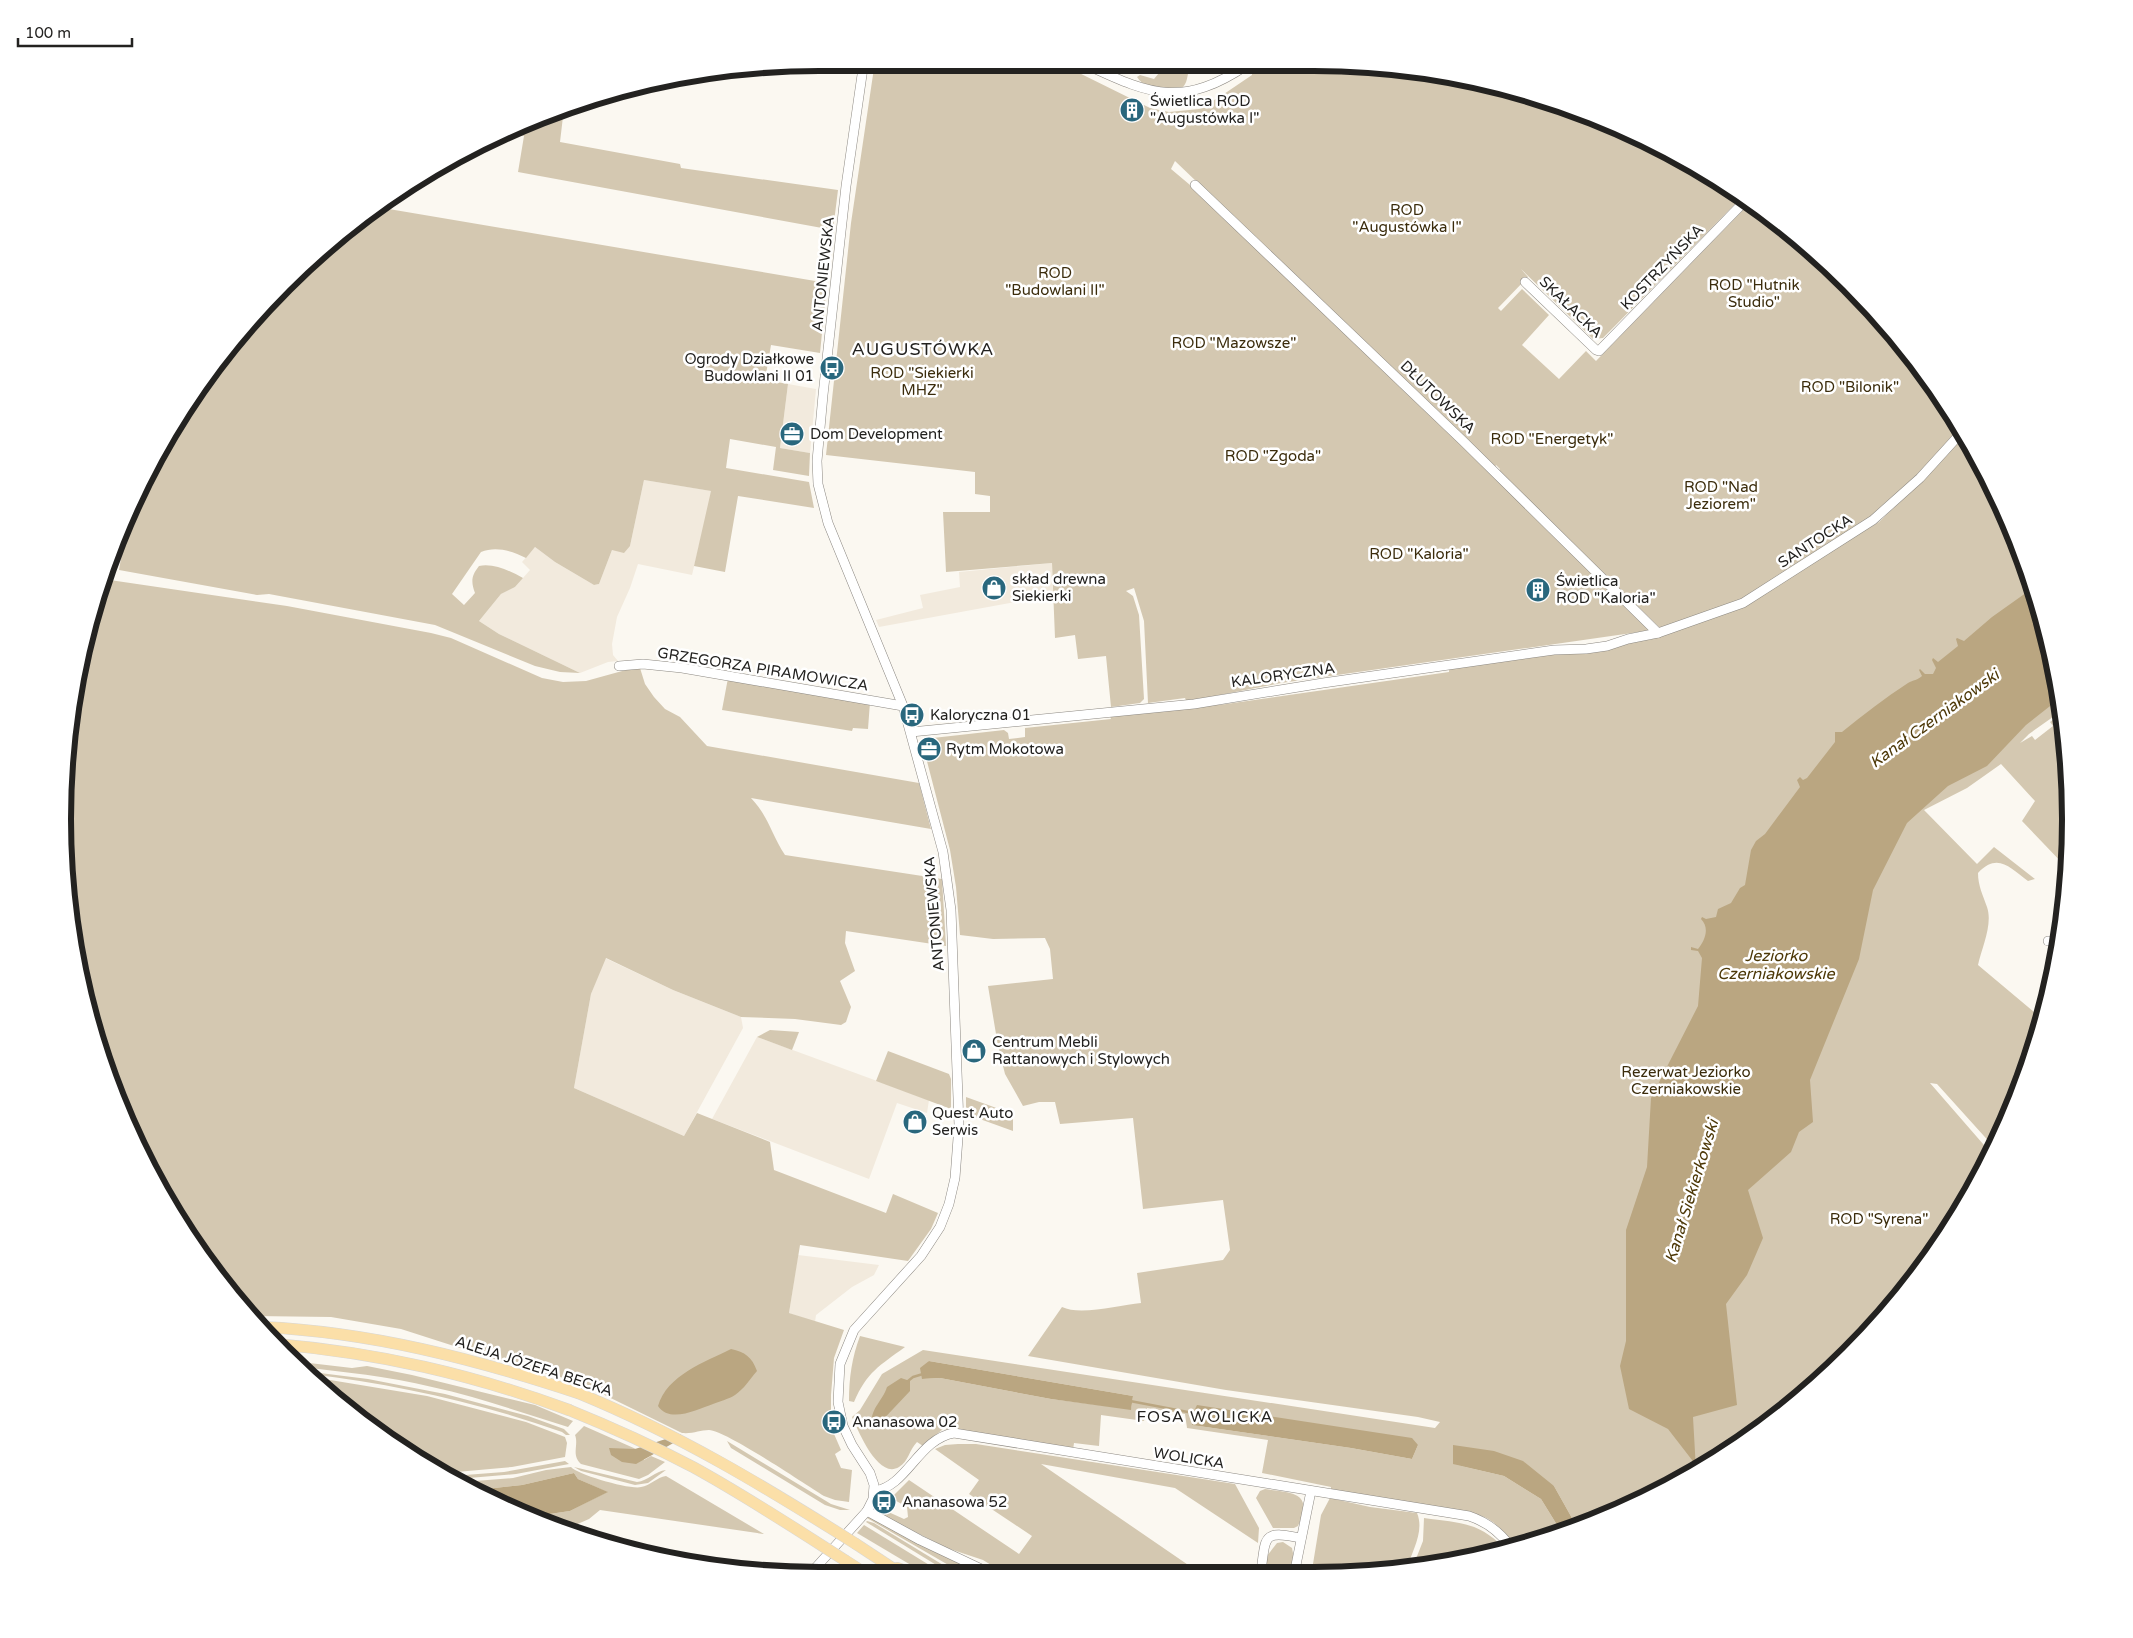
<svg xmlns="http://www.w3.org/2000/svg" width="2133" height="1638" viewBox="0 0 2133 1638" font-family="'Varela Round',sans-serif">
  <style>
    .built { fill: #f2eadd }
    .green { fill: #d4c8b1; fill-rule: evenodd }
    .water { fill: #baa681 }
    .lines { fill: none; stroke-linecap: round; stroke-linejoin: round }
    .stream { stroke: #baa681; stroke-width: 2.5 }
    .minor-casing { stroke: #8c8882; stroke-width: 10 }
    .major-casing { stroke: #d7d7d7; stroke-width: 12 }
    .minor { stroke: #fff; stroke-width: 9 }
    .major { stroke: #fbdfa8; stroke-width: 11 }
    .major-bridge-casing { stroke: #d7d7d7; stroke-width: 12; stroke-linecap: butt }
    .major-bridge { stroke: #fbdfa8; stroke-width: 11 }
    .labels { text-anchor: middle; stroke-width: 5; stroke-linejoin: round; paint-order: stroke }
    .poi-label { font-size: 15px; fill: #232220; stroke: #fff; text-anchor: start }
    .park-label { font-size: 15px; fill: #3b2c0c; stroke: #fff }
    .street-label { font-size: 15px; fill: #232220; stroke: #fff }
    .water-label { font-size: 16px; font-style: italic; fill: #4d3807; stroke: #fff }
    .neighbourhood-label { font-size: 16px; letter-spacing: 1px; fill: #232220; stroke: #fff }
    .quarter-label { font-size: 18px; letter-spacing: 1px; fill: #232220; stroke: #fff }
    .rim { fill: none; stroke: #232220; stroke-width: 6 }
  </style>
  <rect width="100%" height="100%" fill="#fbf8f1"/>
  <g class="built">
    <polygon points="788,384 816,389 810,453 780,448"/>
    <polygon points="644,480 712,491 692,575 638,564 630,588 617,617 612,644 613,655 618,661 608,662 580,673 499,634 479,621 501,594 515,587 530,570 522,562 535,547 555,562 594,585 599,584 612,550 630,546"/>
    <polygon points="1052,563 1053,595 879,627 876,620 923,608 920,595 960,587 959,572"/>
    <polygon points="605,958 673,990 741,1017 743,1028 684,1136 574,1088 591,994"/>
    <polygon points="757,1037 929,1100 927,1113 897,1103 869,1179 712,1119"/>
    <polygon points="798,1255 879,1265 874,1275 852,1287 816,1315 815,1322 789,1313"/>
  </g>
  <g class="green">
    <path d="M1363 64 1510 88 1649 141 1741 198 1603 338 1593 339 1521 269 1528 277 1498 308 1501 311 1522 289 1549 315 1522 345 1559 379 1586 351 1596 361 1750 203 1774 219 1883 320 1943 399 1960 431C1929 464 1898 496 1862 523L1741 600 1662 630 1499 471 1500 469 1496 465 1495 467 1175 161 1171 169 1196 190 1653 630 1281 683 1215 696 1219 705 1449 672V668L1638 639 1649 640 1740 606 1879 522 1936 467 1963 436 2013 530 2056 672 2060 712 2029 734 2020 743 2032 736 2035 740 2053 726 2050 722 2057 717 2061 720 2070 819 2066 867 2022 821 2035 801 2001 764 1967 788 1924 810 1977 864 1994 847 2035 879 2028 881C2010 868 1998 852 1978 873 1978 886 1983 895 1987 907 1993 924 1982 947 1978 965L2041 1018 2013 1109 1993 1146 1937 1084 1930 1083 1990 1152 1943 1240 1849 1354 1734 1448 1649 1497 1577 1527 1554 1486 1453 1464 1504 1476 1541 1499 1562 1533 1512 1546C1505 1531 1494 1520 1479 1515L1331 1490V1487L1262 1473 1268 1440 1187 1428 1185 1414 1147 1408 1144 1421 1101 1415 1099 1446 1074 1443 1073 1450 943 1429 923 1446 917 1442C909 1450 909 1461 899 1467 878 1480 858 1430 852 1417L860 1410 882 1374 923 1350 1435 1428 1440 1422 1418 1417 1226 1390 1028 1356 1062 1307C1080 1316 1120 1305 1141 1303L1137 1273 1223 1260 1230 1250 1223 1200 1143 1209 1133 1118 1060 1124 1055 1102H1039L1023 1106 1005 1074 998 1046 988 986 1053 979 1050 949 1045 938 993 939 960 935 956 887 950 850 922 742 924 739 1004 730 1008 733 1009 739 1025 737V728L1111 719 1110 716 1189 707 1185 698 1148 703 1144 621 1134 588 1126 591 1133 596 1139 615 1144 699 1140 703 1111 707 1106 656 1078 659 1075 635 1055 638 1052 563 946 572 943 512H990V496L975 494V472L826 455 851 223 874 68 1065 66 1150 108 1169 112 1199 109 1221 96 1252 75V69L1258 65ZM929 1361 1133 1396 1131 1409 1051 1399 940 1378 922 1379ZM1192 1425 1418 1445 1412 1459 1351 1448Z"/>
    <path d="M1192 65C1186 72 1189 81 1183 87 1169 88 1145 91 1137 77L1140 75 1154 79 1159 73 1155 66Z"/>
    <polygon points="564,108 560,142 680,164 681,168 838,190 833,230 518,172 524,136 505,132 529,120"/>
    <path d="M377 207 827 283 820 353 771 345 765 380 788 384 780 448 810 453 809 476 773 470 776 447 730 439 726 468 809 482 814 508 738 496 725 572 694 566 711 491 644 480 630 546 624 553 612 550 599 584 594 585 555 562 535 547 526 558C512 551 496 546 481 552L452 594 464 605 475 593C471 582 471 576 479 566 494 563 510 571 523 578L515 587 501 594 479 621 499 634 580 673 560 672 535 666 435 625 269 594 257 595 119 570 129 511 164 441 219 359 284 284 358 219Z"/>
    <path d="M103 579 287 606 431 633 451 638 542 678 563 682 586 681 633 668H640L645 684 654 697 665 709 680 717 707 746 919 783 931 829 751 798C769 817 771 834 785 855L942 879 946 946 846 931 845 943 855 971 840 981 851 1007 846 1022 841 1025 795 1019 741 1017 673 990 606 958 591 994 574 1088 684 1136 697 1113 770 1142 774 1170 886 1213 893 1194 938 1213 931 1229 908 1261 800 1245 789 1313 844 1330 834 1358 831 1395V1427L841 1450 835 1454 841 1468 852 1470 849 1502 835 1500 824 1496C804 1484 727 1431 709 1430 700 1430 693 1434 682 1433L576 1381 519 1367 401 1329 331 1317 253 1316 190 1239 140 1153 103 1062 77 966 64 868V769L88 623Z"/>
    <polygon points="728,678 870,702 868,729 853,728 852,731 722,710"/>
    <polygon points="770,1030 799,1032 792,1050 757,1037"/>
    <polygon points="888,1051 949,1074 951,1079 951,1109 876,1081"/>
    <polygon points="966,1097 1013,1114 1013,1131 966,1114"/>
    <path d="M860 1336 905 1347C879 1366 867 1372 854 1402L849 1401C849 1378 852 1357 860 1336Z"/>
    <path d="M292 1361 352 1368 367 1366 412 1375 535 1405 573 1421 568 1427C523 1413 478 1397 432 1387 388 1376 344 1372 300 1367Z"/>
    <path d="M304 1371 368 1379 445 1394 528 1416 564 1429 570 1435H566L562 1432C480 1403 395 1384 309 1374Z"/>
    <polygon points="312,1377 427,1396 526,1422 565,1437 567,1443 565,1457 512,1467 445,1473 399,1448"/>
    <path d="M584 1426 636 1449H635L644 1460 651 1456 665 1462 648 1475 639 1479 581 1464C571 1455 579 1445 575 1435Z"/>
    <polygon points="727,1441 831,1504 850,1510 840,1510 825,1505 731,1448"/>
    <polygon points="958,1444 976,1444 1235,1484 1259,1528 1258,1543 1175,1488 1041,1464 1197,1571 1004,1573 983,1560 947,1548 880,1514 880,1511 884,1510 904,1519 908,1517 907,1507 891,1498 909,1480 1019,1554 1032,1536 969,1494 979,1480 935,1449 945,1445"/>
    <polygon points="565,1461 569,1464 516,1474 457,1479 452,1476 504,1472"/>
    <path d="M571 1467C578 1475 631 1490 641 1487 650 1486 657 1477 666 1476L764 1534 600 1510 589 1519 564 1530 529 1517 570 1511 607 1492 578 1479 574 1473 522 1485 477 1490 462 1482 513 1478 546 1470Z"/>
    <path d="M574 1467 637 1482C648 1481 655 1471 666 1470L648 1483 635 1485 581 1471Z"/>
    <path d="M1265 1489C1290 1493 1315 1491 1298 1526L1294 1528H1273L1256 1498 1260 1491Z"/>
    <path d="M1330 1498 1370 1507 1417 1513C1425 1532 1411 1552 1407 1569L1312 1570 1321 1515Z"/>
    <polygon points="870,1517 985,1574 964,1574 867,1518"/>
    <path d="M1424 1518C1458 1523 1478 1521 1504 1548L1412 1569 1423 1541Z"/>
    <polygon points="867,1521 874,1523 958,1574 951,1574 866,1522"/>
    <polygon points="864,1525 944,1574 926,1574 857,1533"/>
    <polygon points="1283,1542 1292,1548 1294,1559 1292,1570 1264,1571 1267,1556 1277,1543"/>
  </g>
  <g class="water">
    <path d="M2030 587 2056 672 2059 699 2026 725 1987 766 1948 786 1907 823 1873 890 1859 959 1810 1080 1813 1122 1799 1132 1791 1152 1748 1190 1763 1238 1747 1275 1726 1304 1737 1405 1693 1417 1696 1470 1695 1471 1692 1460 1668 1429 1629 1409 1620 1366 1626 1341V1230L1647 1167 1651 1098 1698 1006 1702 958 1698 951 1691 950V947L1698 949C1705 940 1710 928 1701 919L1702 917 1706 919 1716 917 1718 909 1731 903 1740 888 1745 885 1751 850 1756 841 1765 834 1800 787 1797 780 1800 777 1803 780 1807 778 1835 742V732H1842C1863 715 1885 698 1908 683 1913 680 1918 680 1922 676L1919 670 1920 669 1925 674H1933L1936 668 1932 660 1933 658 1938 662 1958 646 1956 639 1957 638 1964 641 1992 617 2030 590Z"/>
    <path d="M731 1349C745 1352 752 1357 757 1371 750 1379 744 1389 735 1395 729 1399 720 1401 713 1404 698 1409 670 1424 658 1406 667 1375 705 1362 731 1349Z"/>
    <polygon points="929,1361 1133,1396 1131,1410 1051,1399 940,1378 922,1379 920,1368"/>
    <path d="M901 1378 910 1381V1391L877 1426 871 1424C872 1406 882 1402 887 1387Z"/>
    <polygon points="1197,1405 1412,1438 1418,1445 1412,1459 1351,1448 1192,1425 1193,1413"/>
    <polygon points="681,1434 677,1441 636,1464 622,1462 611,1455 609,1448 635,1449"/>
    <polygon points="1453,1445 1494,1451 1523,1461 1554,1486 1577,1527 1562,1533 1541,1499 1504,1476 1453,1464"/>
    <polygon points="574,1473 578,1479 608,1492 570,1511 529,1517 477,1490 522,1485"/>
  </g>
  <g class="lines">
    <g class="stream">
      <polyline points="908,1381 913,1377 923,1374"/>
      <polyline points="1130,1401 1193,1413"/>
    </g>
    <defs>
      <g id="minor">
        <path d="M1089 66C1153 96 1184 107 1247 65"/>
        <polyline points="1195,185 1463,441 1658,633"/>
        <polyline points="1525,282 1596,350 1599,351 1745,201"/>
        <polyline points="619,666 643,664 682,668 903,706"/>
        <polyline points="911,732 1194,704 1323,683 1554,650 1586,649 1607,646 1628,639 1658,633 1743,603 1873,520 1920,478 1961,433"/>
        <polyline points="2048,941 2058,941"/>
        <path d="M874 1491C907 1487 918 1439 954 1433L1469 1516C1487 1522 1499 1531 1510 1546"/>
        <polyline points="867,1511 920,1540 992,1574"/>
        <polyline points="1295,1570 1311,1491"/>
        <path d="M1261 1571C1266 1536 1262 1530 1301 1538"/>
        <polyline points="809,1575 867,1511 873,1499 874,1485 870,1473 852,1445 843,1426 838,1402 840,1364 854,1330 921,1256 940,1227 949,1204 955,1178 959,1125 951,910 943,852 903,706 828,523 818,484 817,461 823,395 846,186 863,68"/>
      </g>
      <g id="major">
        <path d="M262 1327C371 1332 475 1359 578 1393"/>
        <path d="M276 1344C379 1353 471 1374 569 1410"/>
        <polyline points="856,1544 903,1575"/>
        <polyline points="846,1561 868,1575"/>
        <polyline points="897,1568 914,1574"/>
      </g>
    </defs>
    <use href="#minor" class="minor-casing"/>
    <use href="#major" class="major-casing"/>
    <use href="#minor" class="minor"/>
    <use href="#major" class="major"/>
    <defs>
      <g id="major-bridge">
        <path d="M578 1393C678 1434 764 1486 856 1544"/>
        <path d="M569 1410C611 1427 653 1446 693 1467 746 1496 796 1529 846 1561"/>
      </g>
    </defs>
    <use href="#major-bridge" class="major-bridge-casing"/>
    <use href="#major-bridge" class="major-bridge"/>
  </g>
  <defs>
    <symbol id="building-disc" viewBox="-11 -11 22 22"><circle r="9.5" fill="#29677d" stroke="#fff"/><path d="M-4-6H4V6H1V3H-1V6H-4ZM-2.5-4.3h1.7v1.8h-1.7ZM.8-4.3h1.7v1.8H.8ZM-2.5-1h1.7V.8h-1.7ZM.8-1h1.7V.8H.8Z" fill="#fff"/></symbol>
    <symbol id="bus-disc" viewBox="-11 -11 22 22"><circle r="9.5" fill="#29677d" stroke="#fff"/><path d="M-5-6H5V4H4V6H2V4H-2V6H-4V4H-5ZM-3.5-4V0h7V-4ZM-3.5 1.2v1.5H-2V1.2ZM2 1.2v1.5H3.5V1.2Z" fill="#fff"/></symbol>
    <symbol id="office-disc" viewBox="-11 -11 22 22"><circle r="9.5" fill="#29677d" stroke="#fff"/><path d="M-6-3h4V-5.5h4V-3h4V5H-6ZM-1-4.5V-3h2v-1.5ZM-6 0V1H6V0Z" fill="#fff"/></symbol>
    <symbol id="shop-disc" viewBox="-11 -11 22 22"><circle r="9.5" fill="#29677d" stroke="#fff"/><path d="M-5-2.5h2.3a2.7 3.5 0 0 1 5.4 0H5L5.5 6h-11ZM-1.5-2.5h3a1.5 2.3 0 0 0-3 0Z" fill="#fff"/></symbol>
  </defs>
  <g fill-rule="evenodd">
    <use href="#building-disc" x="1118" y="96" width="28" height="28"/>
    <use href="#bus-disc" x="818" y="354" width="28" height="28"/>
    <use href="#office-disc" x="778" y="420" width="28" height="28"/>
    <use href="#shop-disc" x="980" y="574" width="28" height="28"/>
    <use href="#building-disc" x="1524" y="576" width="28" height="28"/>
    <use href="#bus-disc" x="898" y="701" width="28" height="28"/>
    <use href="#office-disc" x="915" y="735" width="28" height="28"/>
    <use href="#shop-disc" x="960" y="1037" width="28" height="28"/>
    <use href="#shop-disc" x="901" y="1108" width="28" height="28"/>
    <use href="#bus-disc" x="820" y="1408" width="28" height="28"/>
    <use href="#bus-disc" x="870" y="1488" width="28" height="28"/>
  </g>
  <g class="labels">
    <g class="poi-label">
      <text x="1150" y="106">Świetlica ROD<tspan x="1150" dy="17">"Augustówka I"</tspan></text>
      <text x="814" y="364" text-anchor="end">Ogrody Działkowe<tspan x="814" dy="17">Budowlani II 01</tspan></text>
      <text x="810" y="439">Dom Development</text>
      <text x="1012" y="584">skład drewna<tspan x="1012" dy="17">Siekierki</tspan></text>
      <text x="1556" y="586">Świetlica<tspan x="1556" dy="17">ROD "Kaloria"</tspan></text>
      <text x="930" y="720">Kaloryczna 01</text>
      <text x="946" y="754">Rytm Mokotowa</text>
      <text x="992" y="1047">Centrum Mebli<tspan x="992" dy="17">Rattanowych i Stylowych</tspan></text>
      <text x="932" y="1118">Quest Auto<tspan x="932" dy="17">Serwis</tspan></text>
      <text x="852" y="1427">Ananasowa 02</text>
      <text x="902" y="1507">Ananasowa 52</text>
    </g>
    <g class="park-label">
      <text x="1407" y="215">ROD<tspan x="1407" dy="17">"Augustówka I"</tspan></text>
      <text x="1055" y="278">ROD<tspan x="1055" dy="17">"Budowlani II"</tspan></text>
      <text x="1754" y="290">ROD "Hutnik<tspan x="1754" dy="17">Studio"</tspan></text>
      <text x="1234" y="348">ROD "Mazowsze"</text>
      <text x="922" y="378">ROD "Siekierki<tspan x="922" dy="17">MHZ"</tspan></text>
      <text x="1850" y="392">ROD "Bilonik"</text>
      <text x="1552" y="444">ROD "Energetyk"</text>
      <text x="1273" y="461">ROD "Zgoda"</text>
      <text x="1721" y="492">ROD "Nad<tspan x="1721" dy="17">Jeziorem"</tspan></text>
      <text x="1419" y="559">ROD "Kaloria"</text>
      <text x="1686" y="1077">Rezerwat Jeziorko<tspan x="1686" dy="17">Czerniakowskie</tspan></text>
      <text x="1879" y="1224">ROD "Syrena"</text>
    </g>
    <g class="street-label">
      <text transform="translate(1662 267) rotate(-46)" y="5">KOSTRZYŃSKA</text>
      <text transform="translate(823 274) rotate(-84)" y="5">ANTONIEWSKA</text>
      <text transform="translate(1571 307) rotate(44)" y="5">SKAŁACKA</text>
      <text transform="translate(1438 397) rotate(44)" y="5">DŁUTOWSKA</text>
      <text transform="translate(1815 541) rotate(-33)" y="5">SANTOCKA</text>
      <text transform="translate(763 669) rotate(9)" y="5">GRZEGORZA PIRAMOWICZA</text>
      <text transform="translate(1283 675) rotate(-8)" y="5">KALORYCZNA</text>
      <text transform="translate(934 914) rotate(-95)" y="5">ANTONIEWSKA</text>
      <text transform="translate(534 1366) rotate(18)" y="5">ALEJA JÓZEFA BECKA</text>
      <text transform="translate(1189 1458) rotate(9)" y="5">WOLICKA</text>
    </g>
    <g class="water-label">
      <text transform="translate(1934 718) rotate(-36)" y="6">Kanał Czerniakowski</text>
      <text x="1776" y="961">Jeziorko<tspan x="1776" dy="18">Czerniakowskie</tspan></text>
      <text transform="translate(1691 1191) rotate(-73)" y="6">Kanał Siekierkowski</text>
    </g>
    <g class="neighbourhood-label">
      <text x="1205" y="1422">FOSA WOLICKA</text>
    </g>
    <g class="quarter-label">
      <text x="923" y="355">AUGUSTÓWKA</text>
    </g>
  </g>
  <path d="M0 0H2133V1638H0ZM819 71H1314A748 748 0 0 1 2062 819V819A748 748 0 0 1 1314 1567H819A748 748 0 0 1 71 819V819A748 748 0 0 1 819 71Z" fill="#fff" fill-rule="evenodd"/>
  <path class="rim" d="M819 71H1314A748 748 0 0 1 2062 819V819A748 748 0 0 1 1314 1567H819A748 748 0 0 1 71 819V819A748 748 0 0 1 819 71Z"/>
  <path d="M18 38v8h114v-8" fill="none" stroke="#232220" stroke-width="2.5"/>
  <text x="25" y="38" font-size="15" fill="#232220" stroke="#ffffff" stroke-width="4" paint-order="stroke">100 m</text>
</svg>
